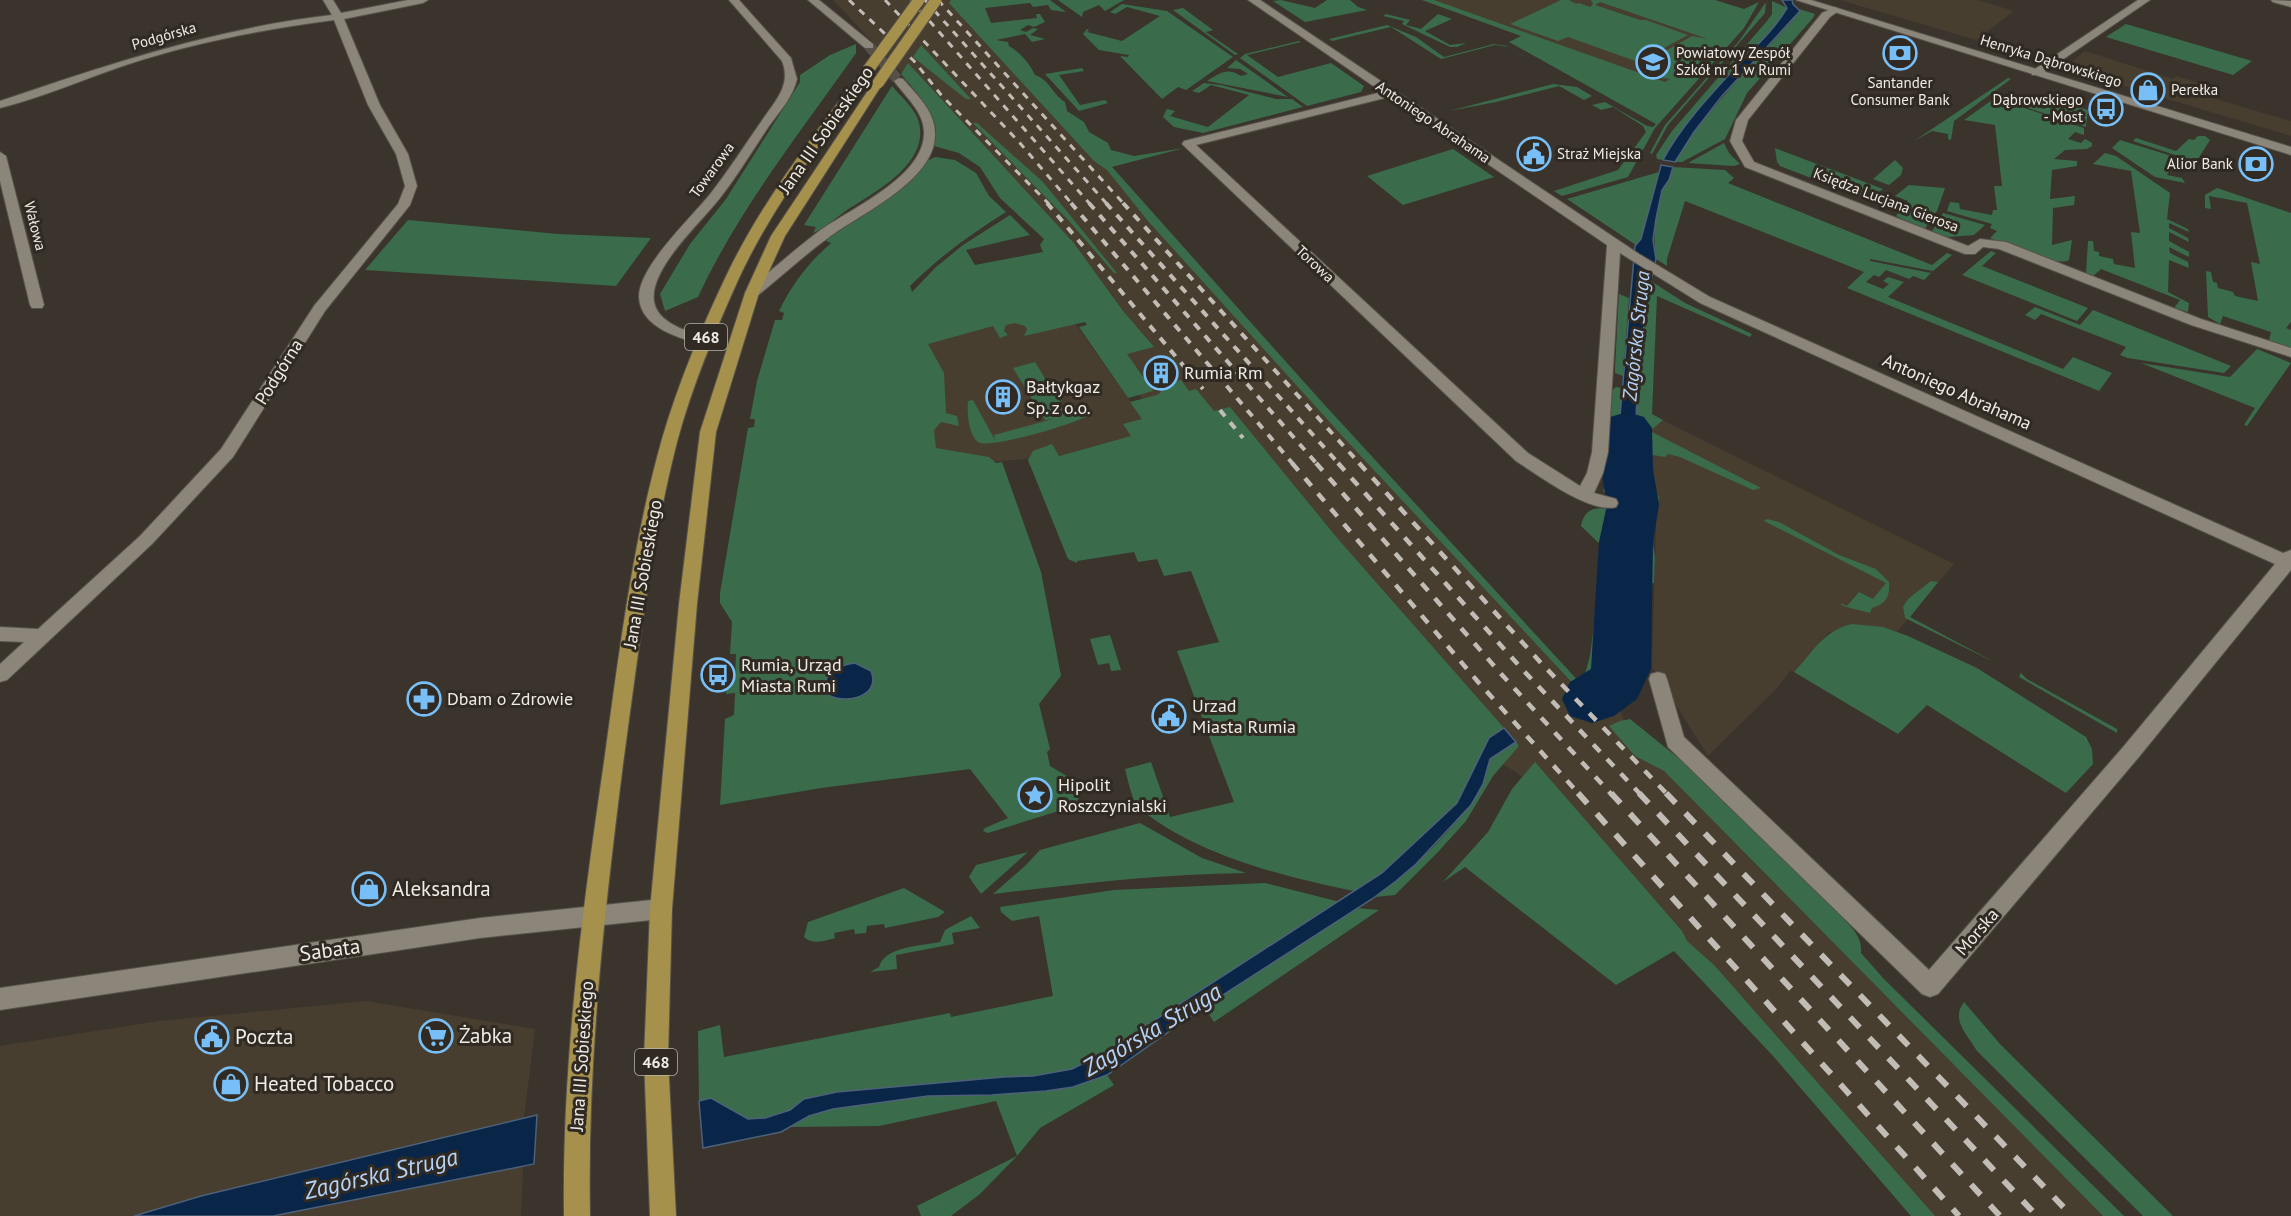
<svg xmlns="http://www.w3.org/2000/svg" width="2291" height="1216" viewBox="0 0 2291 1216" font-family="'PT Sans',sans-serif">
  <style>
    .built { fill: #473e2f }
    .green { fill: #3a6c4c }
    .water { fill: #092649; stroke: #4e6178; stroke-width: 1.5 }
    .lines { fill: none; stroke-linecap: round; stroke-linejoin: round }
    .river { fill: #092649; fill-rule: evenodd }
    .secondary-tunnel { stroke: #555048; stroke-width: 11; stroke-dasharray: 11 5; stroke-linecap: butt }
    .street-casing { stroke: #57524b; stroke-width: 2 }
    .secondary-casing { stroke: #57524b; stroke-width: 2 }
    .primary-casing { stroke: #57524b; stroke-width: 2 }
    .street { fill: #8b857a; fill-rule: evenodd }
    .secondary { fill: #8b857a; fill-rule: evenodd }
    .primary { fill: #a5904c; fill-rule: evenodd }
    .rail-far3 { stroke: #c1bdb6; stroke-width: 3; stroke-dasharray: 7 7; stroke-linecap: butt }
    .rail-far2 { stroke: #c1bdb6; stroke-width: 4; stroke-dasharray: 8 8; stroke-linecap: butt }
    .rail-far1 { stroke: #c1bdb6; stroke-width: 4.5; stroke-dasharray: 10 10; stroke-linecap: butt }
    .rail { stroke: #c1bdb6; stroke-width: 6; stroke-dasharray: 14 14; stroke-linecap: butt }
    .primary-bridge-casing { stroke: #57524b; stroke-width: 13; stroke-linecap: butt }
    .primary-bridge { stroke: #a5904c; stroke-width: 11 }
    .labels { text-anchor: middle; stroke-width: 6; stroke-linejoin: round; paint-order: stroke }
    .far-street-label { font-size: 15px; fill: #efece6; stroke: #302a22 }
    .far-poi-label { font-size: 15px; fill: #efece6; stroke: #302a22; text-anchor: start }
    .shield { fill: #302a22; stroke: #b6b2ab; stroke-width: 1.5 }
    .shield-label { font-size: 16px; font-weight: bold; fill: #efece6 }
    .street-label { font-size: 18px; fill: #efece6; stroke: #302a22 }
    .poi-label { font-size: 18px; fill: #efece6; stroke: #302a22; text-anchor: start }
    .water-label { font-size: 20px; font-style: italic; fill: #b5d2f8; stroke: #302a22 }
    .near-poi-label { font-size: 21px; fill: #efece6; stroke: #302a22; text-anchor: start }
    .near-street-label { font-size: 21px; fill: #efece6; stroke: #302a22 }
    .near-water-label { font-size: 24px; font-style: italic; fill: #b5d2f8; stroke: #302a22 }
  </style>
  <rect width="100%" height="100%" fill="#3a342c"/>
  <g class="built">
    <polygon points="833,0 951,0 1114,169 1321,401 1582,685 1618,702 1635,756 1664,771 2103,1216 1911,1216 1774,1057 1674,950 1548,794 1472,743 1148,406 1098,345 1126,335 904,75"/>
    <polygon points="1422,0 1618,0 1732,39 1683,94"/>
    <polygon points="1840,0 1978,0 2014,11 1976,40"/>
    <polygon points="2085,51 2173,79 2176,76 2202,84 2195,93 2291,121 2291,136 2064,68"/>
    <polygon points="1063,306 1151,431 1058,456 928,467 921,343"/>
    <polygon points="1652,415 1954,564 1897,632 1883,627 1829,632 1794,672 1790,671 1776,689 1708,756 1652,667 1656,526 1643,431"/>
    <polygon points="366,1001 535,1029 524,1118 201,1196 134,1216 0,1216 0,1046 159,1021"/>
    <polygon points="523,1166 521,1216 273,1216"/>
  </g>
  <g class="green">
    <path d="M951 0H1050L1066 12 1051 10 1048 5 1033 7 1030 3 985 8 991 23 1037 18 1036 14H1040L1045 22 1034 27 1028 25 1020 30 1026 32 1033 28 1038 29 1030 35 1045 39 1032 42 1025 34 996 40 1008 42 1009 46C1021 53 1029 63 1035 75 1050 80 1052 94 1065 102L1067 111 1084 122 1089 132 1108 143 1111 150 1134 156 1184 148 1112 167 1321 401 1582 685 1590 656 1604 548 1581 526C1585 503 1605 507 1622 513L1610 681 1584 695 1578 689 1345 439 1148 221 1107 170 1094 161 949 3Z"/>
    <polygon points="1058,0 1124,0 1105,11 1099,5 1083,12 1082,17"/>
    <polygon points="1281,0 1315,8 1327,0 1350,0 1358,7 1367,10 1305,22 1273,1"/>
    <polygon points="1422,0 1434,0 1665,82 1670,79 1661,78 1637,67 1692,36 1708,39 1600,2 1595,5 1640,20 1646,20 1688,35 1638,62 1568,37 1558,41 1510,24 1561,0 1569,0 1576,4 1579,3 1590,7 1593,4 1591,0 1715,0 1744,9 1759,2 1744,28 1655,128 1628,177 1562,196 1554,191 1618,170 1646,132 1643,126 1613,107 1601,110 1592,105 1605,102 1647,126 1653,127 1656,124 1509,42 1521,36"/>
    <path d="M1772 1 1787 8C1774 30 1756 46 1738 65 1712 93 1681 126 1663 160L1657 159 1656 155 1672 131 1767 21 1772 14Z"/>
    <polygon points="1766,2 1765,13 1668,125 1652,154 1650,153 1665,125 1739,41"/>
    <polygon points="1122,4 1167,11 1233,57 1186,90 1178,87 1162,99 1120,56 1128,57 1129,55 1099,50 1083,34 1087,29 1089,30 1087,32 1122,41 1160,16 1127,7 1115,14 1110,12"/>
    <polygon points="1183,8 1213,30 1206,32 1238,54 1235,55 1173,10"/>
    <path d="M1799 9 1815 14 1813 18 1747 93 1725 139 1682 162H1675C1681 147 1693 133 1704 120 1734 81 1769 48 1800 11Z"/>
    <polygon points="1386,14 1410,20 1406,25 1421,29 1438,14 1452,19 1425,31 1450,45 1466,43 1457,47 1450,47 1402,24 1404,21 1383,16"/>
    <polygon points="2126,24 2252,61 2233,75 2106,37"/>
    <polygon points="1387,25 1416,37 1444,57 1494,44 1507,46 1558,76 1509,47 1495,45 1441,59 1391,27 1332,41 1329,39"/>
    <polygon points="1299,41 1301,42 1247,55 1278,77 1331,63 1364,86 1361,92 1307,106 1240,58 1245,54"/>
    <path d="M856 44V53C800 133 739 209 698 297L665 311 660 294 690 244 726 199 790 98 800 82V75L830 55Z"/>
    <polygon points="921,45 971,99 966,99 913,57"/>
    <path d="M1236 60 1288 97 1207 81C1220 73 1227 67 1241 76L1248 74 1240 69 1227 68Z"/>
    <path d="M908 63 1073 242 1123 311 1154 347 1127 354 1153 391 1128 398 1079 327 1087 325 1085 322 1024 336 1027 329 1025 326 1015 323 1006 325 1004 331 1008 335 1000 338 993 326 928 344 944 373 946 413 957 416 959 426 941 422 934 430 936 448 989 457 996 463 1002 462 1041 572 1061 676 1039 704 1050 749 1047 752 1050 766 1080 784 1083 790 1077 801 1068 808 988 833 983 831 985 828 1008 818 970 769 821 788 720 805 725 719 734 715 735 693 726 694 727 679 735 678 736 654H730L732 622 720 603V593L748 428 754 427 755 419H750L757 381 775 320H782L784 313 779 311C792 284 809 262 831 243L826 241 829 237 891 197 912 180 927 161 935 157 955 160 976 173 989 196 1006 212C971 234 939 257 910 286L912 292 936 267 963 245 1010 215 1030 235 966 250 975 265 1043 252 1040 245 1044 239 1000 198 980 167 959 153 934 146C944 118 917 94 901 74Z"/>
    <polygon points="1082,68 1084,71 1059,75 1080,105 1105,100 1108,103 1079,111 1045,74"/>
    <polygon points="2008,78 2011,79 1954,121 1951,140 1948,139 1948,134 1932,131 1914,141"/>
    <polygon points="1204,83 1221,85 1276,99 1292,99 1303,107 1203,133 1174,127 1163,117 1167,109 1175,111 1170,116 1208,127 1249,95 1211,85 1199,93 1192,91"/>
    <polygon points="1553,84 1577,87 1592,96 1584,100 1559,86 1496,102 1449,111"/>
    <path d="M892 86C901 97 916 109 919 123 929 164 875 192 847 210 837 217 824 229 813 233L816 227 804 225Z"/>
    <polygon points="2069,96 2077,99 2070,105 2088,110 2086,127 2013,103 2017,100 2044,109 2058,99 2064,100"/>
    <path d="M1995 98 2084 128V135L2075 132 2068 139 2081 143 2085 139 2092 143V146L2087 149 2065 150 2054 159 2077 161V166L2052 170 2050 199 2075 196 2074 205 2053 208 2052 245 2072 240 2069 260C2054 268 2006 244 1990 238L1997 231 1990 228 1992 224 1947 211 1950 202 1959 203 1960 209 1992 215 1993 210H1997L1994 186H2002L1995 125 1964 120Z"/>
    <polygon points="973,123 977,123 1043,182 1117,273 1114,273 1069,221"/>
    <polygon points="2198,136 2205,136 2210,140 2196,162 2133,141 2136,138 2176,151 2189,139 2194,140"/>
    <polygon points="2120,140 2194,163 2174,161 2167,175 2182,178 2185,183 2155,177 2112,148"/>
    <polygon points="1724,143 1729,153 1740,164 1734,166 1688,163"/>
    <polygon points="1775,148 1883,189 1868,200 1780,166 1777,162"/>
    <polygon points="1453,149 1494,177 1403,205 1367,176"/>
    <polygon points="2105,153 2116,156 2170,193 2167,219 2188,229 2189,232 2169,223 2169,228 2188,238 2189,242 2169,232 2169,241 2189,252 2189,257 2169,247 2170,253 2188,262 2189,268 2169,260 2168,292 2189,303 2188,312 2174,308 2180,300 2101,269 2092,277 2086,273 2088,241 2093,241 2094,251 2099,252 2099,256 2113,259 2114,264 2135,268 2131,232 2140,233 2131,171 2093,164"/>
    <polygon points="1895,160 1903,168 1901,175 1889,185 1873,179"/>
    <path d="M1673 167 1725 170 1734 178 1728 183 1932 265 1947 253 1952 255 1933 271 1870 259V261L1931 273 1924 280 1913 276 1909 279 1886 270 1879 277 1874 275 1866 282 1883 289 1889 284 1883 281 1888 277 1904 282 1888 297 2063 369 2073 357 2112 373 2099 391 1847 288 1864 272 1685 201 1667 259V266L1656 259C1653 237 1654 214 1661 193 1664 184 1670 177 1673 167Z"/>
    <polygon points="1659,172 1641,239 1636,245 1567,199"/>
    <polygon points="1909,185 1945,188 1937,211 1924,230 1896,216 1908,201 1895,196"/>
    <polygon points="2217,188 2291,213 2291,322 2286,328 2291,330 2291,348 2269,340 2271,332 2223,316 2220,324 2208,317 2206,271 2211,272 2213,282 2217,283 2218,288 2233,292 2235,296 2258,301 2251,262 2260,264 2247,203 2209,196 2211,209 2205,208 2205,195"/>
    <polygon points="1943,213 1985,225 1974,235 1949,237 1931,233"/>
    <polygon points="408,220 558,234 651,238 616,286 365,270"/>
    <polygon points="1991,251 1996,253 1982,266 2088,308 2077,321 1962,275"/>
    <polygon points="1651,281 1685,303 1752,334 1750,337 1657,296 1652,414 1663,420 1650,431 1761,488 1753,490 1680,457 1668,454 1665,457 1653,455 1647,463 1651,488 1659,497 1657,507 1642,503 1637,460 1635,413 1644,324"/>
    <polygon points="1619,294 1629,298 1623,376 1615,373 1615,367"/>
    <polygon points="2035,307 2080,325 2093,310 2231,366 2224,373 2128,358 2120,355 2126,347 2041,314 2035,320 2025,315"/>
    <polygon points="2257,349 2291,363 2247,426 2244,425 2255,408 2141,363 2230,377"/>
    <path d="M1035 362 1067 414 1086 410 1087 416C1074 424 988 450 978 442 968 434 967 412 968 401L973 400 995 440 994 435 1053 419 1045 420 1013 368Z"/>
    <path d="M1181 380 1189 391 1196 389 1214 411 1230 407 1338 539 1504 728 1489 738 1457 803 1400 858 1382 873 1354 891C1284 877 1193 854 1138 807 1133 803 1127 777 1125 769L1151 762 1170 817 1234 802 1177 651 1219 642 1191 571 1164 576 1157 559 1138 562 1134 552 1077 561V563L1068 559 1028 460 1033 451 1052 444 1059 456 1131 436 1123 424 1142 419 1130 402 1157 395 1161 392 1158 387Z"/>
    <path d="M1616 387 1622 388 1619 469 1624 502 1615 500 1603 491C1616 467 1608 443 1610 418 1610 408 1613 400 1612 390Z"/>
    <path d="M1767 519 1779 522 1839 555 1876 569 1889 582C1890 597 1886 604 1872 608L1870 613 1843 606 1840 603 1847 606 1859 592 1873 599 1886 583 1764 521Z"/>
    <path d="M1640 523 1651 532 1655 557 1654 583 1644 585 1630 582C1631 562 1629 540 1640 523Z"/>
    <polygon points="1931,581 1938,582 1910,617 1996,663 1905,618 1903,607 1908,599"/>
    <path d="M1629 614C1643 619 1653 635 1646 650L1629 654Z"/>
    <path d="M1852 624 1883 627 1908 636 1977 668 2086 737 2092 749 2093 764 2066 793 1927 705 1898 734 1794 672C1813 652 1824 630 1852 624Z"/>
    <polygon points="1110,635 1121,670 1111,671 1109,663 1098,665 1090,639"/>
    <path d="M1629 662 1643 665 1647 672C1643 690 1612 705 1595 711L1590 706 1597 704 1629 673Z"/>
    <polygon points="2021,673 2027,679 2117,729 2117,733 2019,677"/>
    <path d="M1630 719 1682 761 1836 911C1848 924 1863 935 1861 953L1883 978 2124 1216H2103L1664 771 1635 756 1609 726 1620 721Z"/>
    <path d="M1516 742 1519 746 1493 776 1466 821 1438 852 1395 895 1375 897C1415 867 1456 829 1482 786 1486 779 1487 768 1489 759Z"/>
    <polygon points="1535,762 1682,931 1687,941 1714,965 1935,1216 1911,1216 1774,1057 1674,951 1616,985 1465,867 1443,882 1488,832 1512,789"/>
    <path d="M1140 823 1202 858 1246 873C1160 874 1077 884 993 894L1026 865 1040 850Z"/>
    <polygon points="1028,852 981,894 969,877 976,865"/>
    <polygon points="1265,883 1340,902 1104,1053 1072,1069 1033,1076 1004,1077 837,1092 804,1099 790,1110 765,1118 748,1119 711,1098 699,1101 698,1031 720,1025 724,1057 950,1013 951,1017 1053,996 1039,916 1012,921 1001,912 1000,907 1114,890"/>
    <path d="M904 888 945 912 938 917 885 928 884 924 867 926 866 933 855 934 854 929 834 933 835 938C825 941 812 945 804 937L808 922Z"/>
    <polygon points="1356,908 1379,910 1214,1022 1204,1007"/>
    <path d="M971 916 980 928 952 933 954 944 896 955 897 969 870 972 879 967C885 946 921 946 940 942L945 930Z"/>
    <path d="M1964 1002 2000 1044 2173 1216H2143L1977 1051C1968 1035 1950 1020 1964 1002Z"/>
    <polygon points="1107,1075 1114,1085 1040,1128 1017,1156 980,1194 951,1216 921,1216 917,1206 1017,1156 996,1101 879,1126 789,1127 809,1116 833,1109 928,1096 1073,1087"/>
  </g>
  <g class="water">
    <path d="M1782 0H1792L1793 4 1800 11 1722 96 1694 132 1675 162 1663 160C1681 126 1711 94 1738 65 1756 46 1774 30 1787 8Z"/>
    <polygon points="1661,165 1673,167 1669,180 1662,190 1656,219 1653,240 1656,259 1646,302 1638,384 1635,434 1643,507 1624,502 1619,470 1618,439 1635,246 1641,239"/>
    <polygon points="1622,511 1641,516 1632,544 1629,600 1629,673 1622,685 1597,704 1586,693 1610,681"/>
    <path d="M855 663 871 671C881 696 848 704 830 696 816 677 838 665 855 663Z"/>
    <polygon points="1504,728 1516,742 1490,759 1483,784 1471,805 1416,864 1396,881 1372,899 1204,1007 1107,1075 1073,1087 1046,1091 992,1095 928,1096 833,1109 809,1116 781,1132 703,1148 699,1101 711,1098 748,1119 765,1118 790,1110 804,1099 837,1092 1004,1077 1033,1076 1072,1069 1104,1053 1382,873 1457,803 1489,738"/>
    <polygon points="537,1115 534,1164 273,1216 134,1216 201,1196"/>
  </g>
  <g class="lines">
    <polygon class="river" points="1627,412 1644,417 1652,428 1653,469 1659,505 1653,542 1651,669 1637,699 1614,716 1592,723 1570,716 1562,699 1570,682 1591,669 1599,542 1607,505 1601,469 1602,428 1610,417"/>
    <polyline class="secondary-tunnel" points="869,46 899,81"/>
    <defs>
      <g id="street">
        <path d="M323 0H333L341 13 408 0H428L423 3 344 19 380 105 408 154 417 186 410 205 325 311 233 457 152 544 7 680 0 682V664L24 642 0 641V627L38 629 140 536 221 449 314 306 398 204 405 186 396 154 368 105 334 20C265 29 196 42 129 64 86 78 44 97 0 108V101C109 64 217 28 332 15Z"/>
        <path d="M1248 0H1260L1639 254 1710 297 2283 553 2291 550V570L2138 758 1938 994 1930 997 1922 994 1668 747 1649 679 1651 674 1658 672 1665 674 1667 679 1684 737 1929 970 2124 746 2275 564 1700 303 1620 253 1608 452 1603 473 1594 493 1616 499 1618 503 1616 507C1590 514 1538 475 1516 461L1182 144 1184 141 1382 92ZM1389 97 1607 245 1592 452 1587 473 1580 486 1528 453 1196 145Z"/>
        <polygon points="2138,0 2150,0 2040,75 2032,75 2032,71"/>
        <polygon points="2271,0 2291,1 2291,7 2273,2"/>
        <polygon points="1835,7 1840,10 1830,17 1748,120 1742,141 1754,162 1968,246 1980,239 2006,242 2201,319 2291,348 2291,357 2191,325 1999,249 1983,247 1975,254 1965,254 1745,167 1730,141 1736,120 1822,13"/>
        <polygon points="0,152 6,156 44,305 42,308 32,308 30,305 0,181"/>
      </g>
      <g id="secondary">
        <path d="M729 0H739L791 58 797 79C793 97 780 111 769 126 753 150 738 175 720 198 702 222 641 275 656 308 664 326 693 333 710 338L712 341 705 345C681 339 640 328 639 297 638 267 692 217 711 193 729 170 744 146 761 122 774 102 792 86 782 61Z"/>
        <polygon points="808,0 819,0 873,44 873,48 865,48"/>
        <polygon points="1796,0 1811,0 2291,147 2291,155"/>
        <path d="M899 78 903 79C916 94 935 111 935 133 937 180 860 214 828 238 803 256 781 277 757 296H747L745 293 747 290C771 271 794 250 818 232 849 209 926 177 924 131 923 111 905 96 894 81Z"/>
        <polygon points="661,899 669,902 672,909 669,916 661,919 480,938 0,1010 0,988 480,918"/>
      </g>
      <g id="primary">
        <path d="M868 67 873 70C826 137 774 203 739 278 715 331 692 386 677 442 650 548 638 656 623 764 604 915 587 1064 590 1216H564C562 1063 582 913 604 762 619 654 632 545 662 439 679 381 703 324 729 270 765 197 816 132 864 68Z"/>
        <polygon points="878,80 883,83 785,236 759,293 716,432 697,604 672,909 668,1058 676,1216 650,1216 644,1058 650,909 679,604 700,432 745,293 771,236 873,83"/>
      </g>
    </defs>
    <use href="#street" class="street-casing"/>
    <use href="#secondary" class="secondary-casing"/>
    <use href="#primary" class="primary-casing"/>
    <use href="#street" class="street"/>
    <use href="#secondary" class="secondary"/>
    <use href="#primary" class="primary"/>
    <g class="rail-far3">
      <polyline points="849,0 914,61 942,96 1049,204"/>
      <polyline points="885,0 1019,142 1072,204"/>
      <polyline points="911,0 1090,204"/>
      <polyline points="925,0 1107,204"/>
      <polyline points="938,0 1124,204"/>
    </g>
    <g class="rail-far2">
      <polyline points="1047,203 1203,389"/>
      <polyline points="1071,203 1293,464"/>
      <polyline points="1089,203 1317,464"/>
      <polyline points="1106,203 1339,464"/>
      <polyline points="1123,203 1360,464"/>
      <polyline points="1220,410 1243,438"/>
    </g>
    <g class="rail-far1">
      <polyline points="1292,463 1479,683 1580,795"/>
      <polyline points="1316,463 1503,676 1612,795"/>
      <polyline points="1338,463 1522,669 1641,795"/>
      <polyline points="1359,463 1542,664 1668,795"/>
    </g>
    <g class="rail">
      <polyline points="1578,793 1959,1216"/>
      <polyline points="1611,793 2000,1216"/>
      <polyline points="1639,793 2037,1216"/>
      <polyline points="1666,793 2072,1216"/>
    </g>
    <defs>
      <g id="primary-bridge">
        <polyline points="868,70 919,0"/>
        <polyline points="878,83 936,0"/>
      </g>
    </defs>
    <use href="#primary-bridge" class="primary-bridge-casing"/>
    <use href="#primary-bridge" class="primary-bridge"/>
  </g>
  <defs>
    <symbol id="bank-ring" viewBox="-11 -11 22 22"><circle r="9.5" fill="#302a22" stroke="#78bff7" stroke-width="1.5"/><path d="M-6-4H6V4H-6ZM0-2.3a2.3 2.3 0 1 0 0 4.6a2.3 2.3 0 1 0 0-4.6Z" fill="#78bff7"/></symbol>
    <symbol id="school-ring" viewBox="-11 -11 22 22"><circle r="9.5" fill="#302a22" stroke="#78bff7" stroke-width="1.5"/><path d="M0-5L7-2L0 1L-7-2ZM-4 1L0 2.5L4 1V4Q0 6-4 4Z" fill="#78bff7"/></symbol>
    <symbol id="shop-ring" viewBox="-11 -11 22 22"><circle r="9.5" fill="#302a22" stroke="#78bff7" stroke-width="1.5"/><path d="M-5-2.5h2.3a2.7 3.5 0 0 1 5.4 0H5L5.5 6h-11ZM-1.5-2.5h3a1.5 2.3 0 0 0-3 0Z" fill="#78bff7"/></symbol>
    <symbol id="bus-ring" viewBox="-11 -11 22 22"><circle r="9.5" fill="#302a22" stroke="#78bff7" stroke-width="1.5"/><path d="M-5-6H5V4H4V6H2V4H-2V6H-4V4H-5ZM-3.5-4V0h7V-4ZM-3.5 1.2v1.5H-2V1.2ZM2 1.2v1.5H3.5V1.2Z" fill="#78bff7"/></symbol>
    <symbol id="civic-ring" viewBox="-11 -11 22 22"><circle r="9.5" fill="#302a22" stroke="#78bff7" stroke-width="1.5"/><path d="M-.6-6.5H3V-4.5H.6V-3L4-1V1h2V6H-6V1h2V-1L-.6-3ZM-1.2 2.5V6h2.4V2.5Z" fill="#78bff7"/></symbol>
    <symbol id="building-ring" viewBox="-11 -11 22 22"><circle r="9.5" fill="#302a22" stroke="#78bff7" stroke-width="1.5"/><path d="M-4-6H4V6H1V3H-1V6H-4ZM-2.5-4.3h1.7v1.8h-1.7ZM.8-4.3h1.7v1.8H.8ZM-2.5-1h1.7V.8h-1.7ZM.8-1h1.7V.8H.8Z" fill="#78bff7"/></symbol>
    <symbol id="pharmacy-ring" viewBox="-11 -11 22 22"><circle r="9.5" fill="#302a22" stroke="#78bff7" stroke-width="1.5"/><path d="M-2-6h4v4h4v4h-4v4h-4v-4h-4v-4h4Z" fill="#78bff7"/></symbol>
    <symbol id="sight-ring" viewBox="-11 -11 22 22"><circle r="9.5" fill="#302a22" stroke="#78bff7" stroke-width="1.5"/><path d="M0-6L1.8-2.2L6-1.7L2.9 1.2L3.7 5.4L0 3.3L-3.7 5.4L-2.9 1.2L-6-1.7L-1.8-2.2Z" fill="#78bff7"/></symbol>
    <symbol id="supermarket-ring" viewBox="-11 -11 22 22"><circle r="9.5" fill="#302a22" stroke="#78bff7" stroke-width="1.5"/><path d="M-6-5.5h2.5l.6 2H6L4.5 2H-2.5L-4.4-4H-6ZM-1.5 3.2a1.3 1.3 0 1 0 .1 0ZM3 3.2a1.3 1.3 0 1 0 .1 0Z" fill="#78bff7"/></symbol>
  </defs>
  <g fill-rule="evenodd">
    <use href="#bank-ring" x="1881" y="34" width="38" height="38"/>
    <use href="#school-ring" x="1634" y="43" width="38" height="38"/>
    <use href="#shop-ring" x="2129" y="71" width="38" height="38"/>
    <use href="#bus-ring" x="2087" y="90" width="38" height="38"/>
    <use href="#civic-ring" x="1515" y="135" width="38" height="38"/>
    <use href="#bank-ring" x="2237" y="145" width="38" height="38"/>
    <use href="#building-ring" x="1142" y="354" width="38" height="38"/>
    <use href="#building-ring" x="984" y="378" width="38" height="38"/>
    <use href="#bus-ring" x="699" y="656" width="38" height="38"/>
    <use href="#pharmacy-ring" x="405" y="680" width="38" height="38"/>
    <use href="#civic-ring" x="1150" y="697" width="38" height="38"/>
    <use href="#sight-ring" x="1016" y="776" width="38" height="38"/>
    <use href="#shop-ring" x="350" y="870" width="38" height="38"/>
    <use href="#supermarket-ring" x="417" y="1017" width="38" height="38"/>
    <use href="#civic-ring" x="193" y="1018" width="38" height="38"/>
    <use href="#shop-ring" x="212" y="1065" width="38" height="38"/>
  </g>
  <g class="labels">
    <g class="far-street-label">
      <text transform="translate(164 36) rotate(-16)" y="5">Podgórska</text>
      <text transform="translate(2051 61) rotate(17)" y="5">Henryka Dąbrowskiego</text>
      <text transform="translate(1433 122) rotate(34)" y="5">Antoniego Abrahama</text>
      <text transform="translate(712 170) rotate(-54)" y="5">Towarowa</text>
      <text transform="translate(1886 200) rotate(21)" y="5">Księdza Lucjana Gierosa</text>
      <text transform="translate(35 226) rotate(76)" y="5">Wałowa</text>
      <text transform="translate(1315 264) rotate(43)" y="5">Torowa</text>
    </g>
    <g class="far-poi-label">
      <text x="1676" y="58">Powiatowy Zespół<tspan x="1676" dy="17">Szkół nr 1 w Rumi</tspan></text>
      <text x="1900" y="88" text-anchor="middle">Santander<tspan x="1900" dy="17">Consumer Bank</tspan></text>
      <text x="2171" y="95">Perełka</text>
      <text x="2083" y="105" text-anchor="end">Dąbrowskiego<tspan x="2083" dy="17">- Most</tspan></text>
      <text x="1557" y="159">Straż Miejska</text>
      <text x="2233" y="169" text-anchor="end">Alior Bank</text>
    </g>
    <g class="shield">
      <rect x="685" y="324" width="42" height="26" rx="4.5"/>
      <rect x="635" y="1049" width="42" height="26" rx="4.5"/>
    </g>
    <g class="shield-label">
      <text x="706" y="343">468</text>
      <text x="656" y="1068">468</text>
    </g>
    <g class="street-label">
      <text transform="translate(826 130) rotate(-55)" y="6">Jana III Sobieskiego</text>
      <text transform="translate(279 372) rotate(-58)" y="6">Podgórna</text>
      <text transform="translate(1957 392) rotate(24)" y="6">Antoniego Abrahama</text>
      <text transform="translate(643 574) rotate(-80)" y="6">Jana III Sobieskiego</text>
      <text transform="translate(1977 932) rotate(-49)" y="6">Morska</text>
      <text transform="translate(582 1056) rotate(-86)" y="6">Jana III Sobieskiego</text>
    </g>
    <g class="poi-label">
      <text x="1184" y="379">Rumia Rm</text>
      <text x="1026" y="393">Bałtykgaz<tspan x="1026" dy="21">Sp. z o.o.</tspan></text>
      <text x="741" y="671">Rumia, Urząd<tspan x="741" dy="21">Miasta Rumi</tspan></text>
      <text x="447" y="705">Dbam o Zdrowie</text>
      <text x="1192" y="712">Urzad<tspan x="1192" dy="21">Miasta Rumia</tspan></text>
      <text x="1058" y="791">Hipolit<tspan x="1058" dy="21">Roszczynialski</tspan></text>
    </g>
    <g class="water-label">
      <text transform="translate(1636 336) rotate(-84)" y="7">Zagórska Struga</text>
    </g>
    <g class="near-poi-label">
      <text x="392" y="896">Aleksandra</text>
      <text x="459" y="1043">Żabka</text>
      <text x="235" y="1044">Poczta</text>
      <text x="254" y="1091">Heated Tobacco</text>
    </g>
    <g class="near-street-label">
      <text transform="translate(330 950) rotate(-8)" y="7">Sabata</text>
    </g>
    <g class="near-water-label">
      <text transform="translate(1152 1030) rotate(-31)" y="8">Zagórska Struga</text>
      <text transform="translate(381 1174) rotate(-13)" y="8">Zagórska Struga</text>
    </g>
  </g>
</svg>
